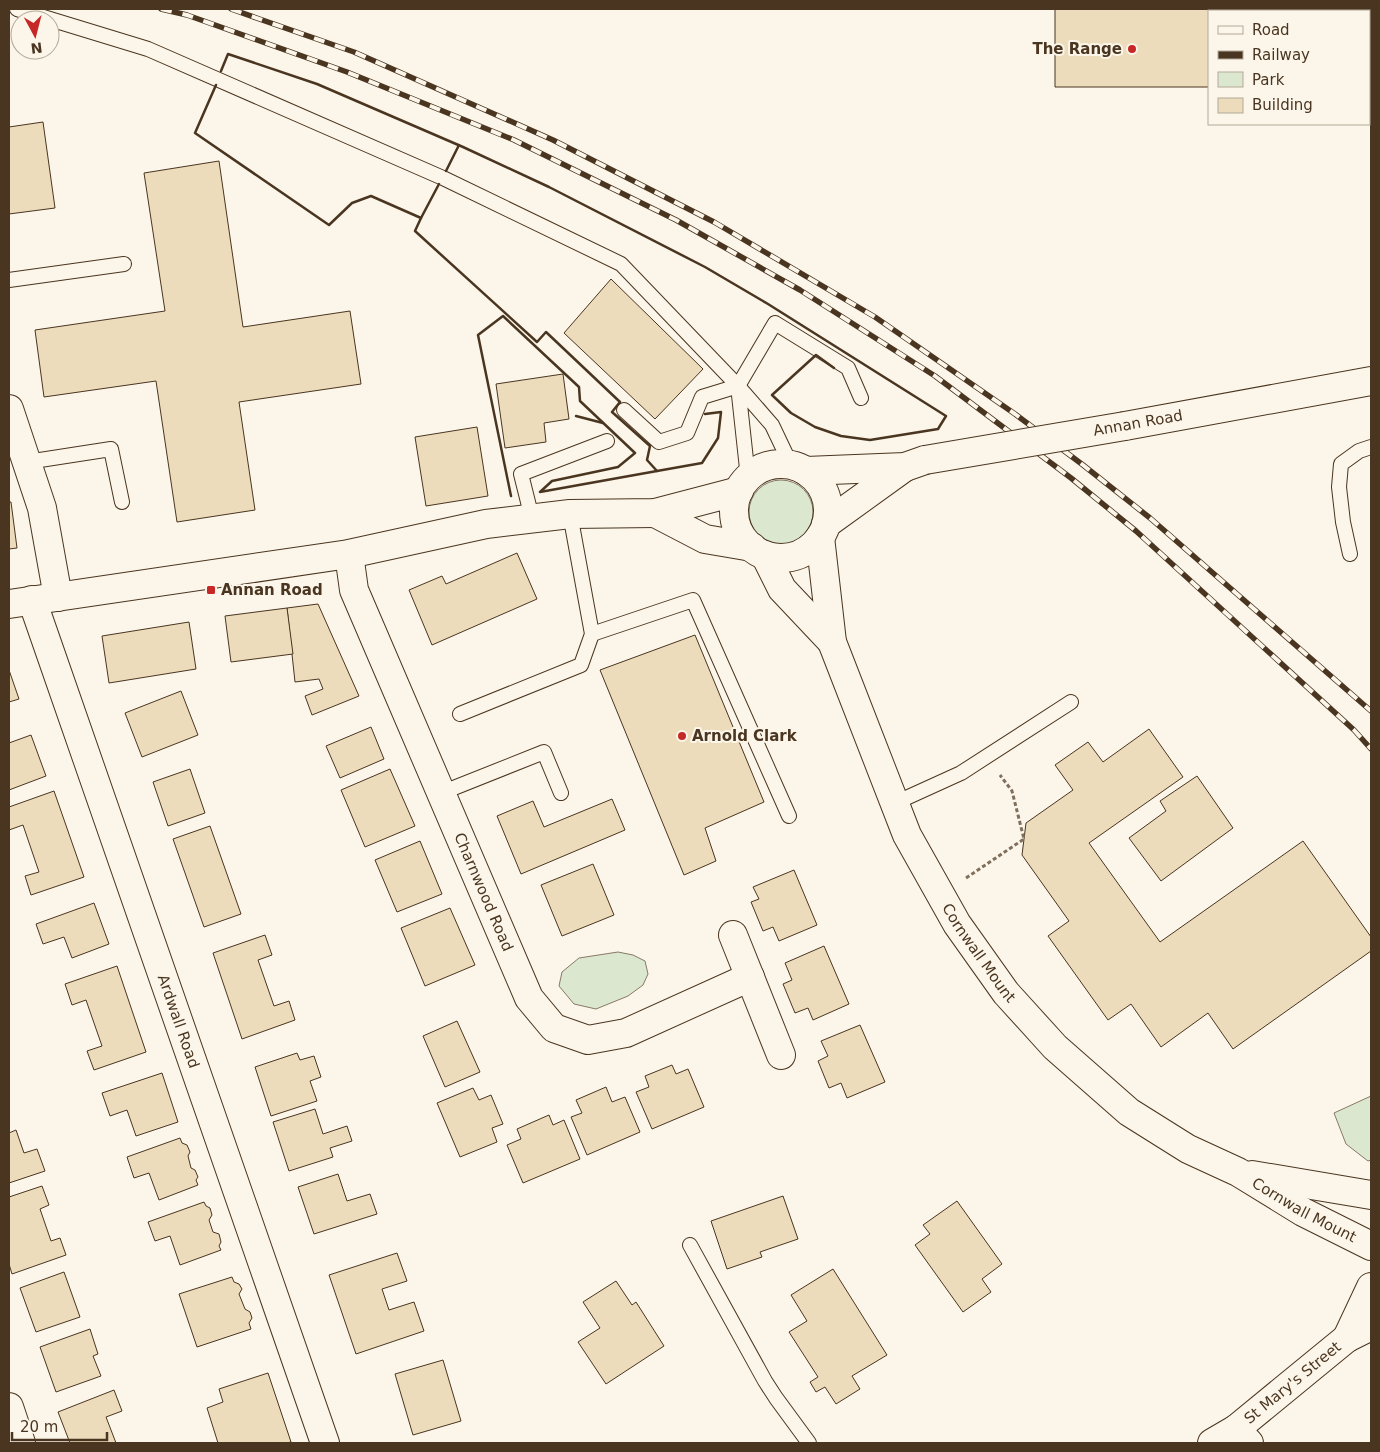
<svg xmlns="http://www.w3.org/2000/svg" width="1380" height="1452" viewBox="0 0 1380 1452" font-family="'DejaVu Sans',sans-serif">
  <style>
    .green { fill: #dce7d0; stroke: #887966 }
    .building { fill: #ecdcbc; stroke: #4a3520 }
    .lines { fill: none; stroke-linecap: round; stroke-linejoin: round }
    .service-casing { stroke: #4a3520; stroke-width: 16 }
    .minor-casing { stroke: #4a3520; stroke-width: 30 }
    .tertiary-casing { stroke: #4a3520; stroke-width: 30 }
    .primary-casing { stroke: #4a3520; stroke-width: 30 }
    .path { stroke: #7f6f5c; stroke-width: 3; stroke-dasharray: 4 2.5; stroke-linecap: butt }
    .service { stroke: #fbf6e9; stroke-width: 14 }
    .minor { stroke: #fbf6e9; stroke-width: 28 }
    .tertiary { stroke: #fbf6e9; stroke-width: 28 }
    .primary { stroke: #fbf6e9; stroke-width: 28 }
    .rail-casing { stroke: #4a3520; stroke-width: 5.5 }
    .rail { stroke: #fbf6e9; stroke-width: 4; stroke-dasharray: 11; stroke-linecap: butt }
    .primary-bridge-casing { stroke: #4a3520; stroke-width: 30; stroke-linecap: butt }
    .primary-bridge { stroke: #fbf6e9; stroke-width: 28 }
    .wall { stroke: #4a3520; stroke-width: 2.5 }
    .poi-dot { fill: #c62828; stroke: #fbf6e9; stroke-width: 2 }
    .labels { text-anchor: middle; stroke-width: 4; stroke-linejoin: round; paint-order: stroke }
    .poi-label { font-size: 15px; font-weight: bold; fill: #4a3520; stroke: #fbf6e9; text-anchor: start }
    .street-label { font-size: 15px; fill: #4a3520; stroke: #fbf6e9 }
  </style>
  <rect width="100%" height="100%" fill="#fbf6e9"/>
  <g class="green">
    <circle cx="781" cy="512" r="32"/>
    <polygon points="618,952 633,955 645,961 648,974 643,985 628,996 596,1009 574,1004 559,986 562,972 579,958"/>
    <polygon points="1371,1096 1371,1160 1368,1161 1346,1144 1334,1113"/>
  </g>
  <g class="building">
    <polygon points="1055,9 1371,9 1371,88 1369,88 1369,11 1209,11 1209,87 1055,87"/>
    <polygon points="43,122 55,208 9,214 9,127"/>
    <polygon points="219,161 243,327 350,311 361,384 239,402 255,510 177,522 156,381 44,397 35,330 165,311 144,173"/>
    <polygon points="611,279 703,369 655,419 564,333"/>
    <polygon points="563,374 569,419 544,423 546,442 505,448 496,384"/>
    <polygon points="477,427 488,496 426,506 415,437"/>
    <polygon points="9,502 11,502 17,548 9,549"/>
    <polygon points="517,553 537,599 432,645 409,590 442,576 446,584"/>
    <polygon points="318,604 359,696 312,715 305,696 323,689 319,679 295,682 287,608"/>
    <polygon points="287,608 293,654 231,662 225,616"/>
    <polygon points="189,622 196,669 109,683 102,636"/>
    <polygon points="695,635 764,802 705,828 716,861 684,875 600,670"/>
    <polygon points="9,670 19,699 9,702"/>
    <polygon points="181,691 198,735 142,757 125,713"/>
    <polygon points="371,727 384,759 340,778 326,746"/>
    <polygon points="1149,729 1183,777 1089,843 1160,942 1303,841 1371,937 1371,951 1233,1049 1208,1013 1161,1047 1131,1004 1108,1020 1048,936 1069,921 1022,855 1026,823 1073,790 1055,765 1088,742 1103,762"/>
    <polygon points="31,735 46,776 9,790 9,743"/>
    <polygon points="190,769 205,813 168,826 153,782"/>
    <polygon points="390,769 415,826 365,847 341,790"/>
    <polygon points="1197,776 1233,828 1161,881 1129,838 1166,811 1160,801"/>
    <polygon points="54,791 84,877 31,895 25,876 39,872 23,825 9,830 9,807"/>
    <polygon points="612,799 625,830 521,874 497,816 533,801 544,827"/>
    <polygon points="210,826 241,914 204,927 173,839"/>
    <polygon points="420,841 442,894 397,912 375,860"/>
    <polygon points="593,864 614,915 562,936 541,885"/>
    <polygon points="794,870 817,925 779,941 773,927 763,931 751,902 759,899 753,887"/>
    <polygon points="94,903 109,944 72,958 64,937 43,944 36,924"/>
    <polygon points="450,908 475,965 425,986 401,928"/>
    <polygon points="265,935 272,955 258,960 274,1006 289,1001 295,1020 242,1039 213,953"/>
    <polygon points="824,946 849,1004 813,1020 808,1008 795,1013 783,984 792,980 785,963"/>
    <polygon points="117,966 146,1052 94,1070 87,1051 102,1046 86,1000 72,1005 65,984"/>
    <polygon points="457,1021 480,1072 445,1087 423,1036"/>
    <polygon points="860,1025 885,1082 847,1098 841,1083 829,1088 818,1061 828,1056 821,1041"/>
    <polygon points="297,1053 300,1060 314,1056 321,1077 310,1081 317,1101 271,1116 255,1067"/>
    <polygon points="672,1065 676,1074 688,1069 704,1107 652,1129 636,1092 649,1087 645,1076"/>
    <polygon points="162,1073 178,1122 136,1136 127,1110 110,1116 102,1093"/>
    <polygon points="606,1087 612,1102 625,1097 640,1132 587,1155 571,1117 582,1113 576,1100"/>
    <polygon points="473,1088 479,1100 491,1095 503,1124 492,1128 497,1142 460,1157 437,1103"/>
    <polygon points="315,1109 323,1134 347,1126 352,1141 330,1148 333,1157 289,1171 273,1122"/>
    <polygon points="549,1115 553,1125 564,1120 580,1159 523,1183 507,1145 521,1139 517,1129"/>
    <polygon points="16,1130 24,1153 37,1149 45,1171 9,1183 9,1133"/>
    <polygon points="180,1138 182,1143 187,1145 190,1152 188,1156 191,1168 195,1170 198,1177 196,1180 198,1185 159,1200 149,1173 134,1178 127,1157"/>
    <polygon points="338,1174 347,1201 370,1194 377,1214 314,1234 298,1187"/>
    <polygon points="42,1186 49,1205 40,1209 51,1241 60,1238 66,1255 12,1274 9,1264 9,1197"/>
    <polygon points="783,1196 798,1239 760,1252 762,1257 727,1269 711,1221"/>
    <polygon points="957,1201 1002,1264 982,1279 991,1292 963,1312 915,1245 930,1234 923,1225"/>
    <polygon points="204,1202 206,1206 210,1208 212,1215 209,1220 213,1232 219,1234 221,1242 219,1246 221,1250 180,1265 170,1236 155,1241 148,1222"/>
    <polygon points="397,1253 407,1281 382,1289 389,1310 414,1302 424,1331 356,1354 329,1275"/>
    <polygon points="833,1269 887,1355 852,1376 860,1389 836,1404 825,1387 816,1392 810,1382 818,1377 789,1332 807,1321 791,1295"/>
    <polygon points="64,1272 80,1317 36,1332 20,1288"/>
    <polygon points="232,1277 234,1282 239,1284 242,1289 239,1294 245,1309 250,1312 252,1318 249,1323 251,1329 197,1347 179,1294"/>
    <polygon points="616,1281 632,1305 636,1302 664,1346 606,1384 578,1342 600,1328 583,1302"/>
    <polygon points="90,1329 98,1354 93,1356 101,1376 56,1392 40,1347"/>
    <polygon points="443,1360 461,1421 413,1435 395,1374"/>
    <polygon points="268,1373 291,1442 286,1443 218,1443 207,1408 223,1402 219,1389"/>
    <polygon points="114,1390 122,1411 106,1417 116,1443 70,1443 58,1412"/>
  </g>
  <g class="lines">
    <defs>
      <g id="service">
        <polyline points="17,9 148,49 443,178 621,264 738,386"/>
        <polyline points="9,280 124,264"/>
        <polyline points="624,410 659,442 687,433 702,397 738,386 775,323 848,368 861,398"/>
        <polyline points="27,462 111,449 122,502"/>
        <polyline points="748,478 738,386 772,425 791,465"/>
        <polyline points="532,518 521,474 607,441"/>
        <polyline points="1350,554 1343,522 1339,487 1341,464 1359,451 1371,447"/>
        <polyline points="592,634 693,600 789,816"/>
        <polyline points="460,714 581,665 592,634 570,514"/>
        <polyline points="441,793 544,752 561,793"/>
        <polyline points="895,803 961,773 1071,702"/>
        <polyline points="690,1245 765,1381 776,1398 809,1443"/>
      </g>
      <g id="minor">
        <polyline points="9,409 42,508 58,597"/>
        <path id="s1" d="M349 554 354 590 529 998 554 1028 588 1040 626 1033 750 977"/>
        <path id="s2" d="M32 600 325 1443"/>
        <polyline points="733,935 781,1055"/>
        <polyline points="9,1407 21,1443"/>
        <polyline points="1236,1429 1249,1443"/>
      </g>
      <g id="tertiary">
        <path id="s3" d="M820 537 832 642 907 835 957 924 1006 993 1055 1047 1129 1112 1188 1149 1238 1172 1303 1212 1371 1246"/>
        <polyline points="765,555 782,589 832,642"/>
        <polyline points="1252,1175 1371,1195"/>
      </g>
      <g id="primary">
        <polyline points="1125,426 1371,381"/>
        <circle cx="781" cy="511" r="47"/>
        <polyline points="806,471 905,467 925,460"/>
        <polyline points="655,513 705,539 752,547"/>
        <polyline points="826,524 905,467"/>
        <polyline points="9,604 349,554 486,524 570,514 655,513 739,491"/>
        <polyline points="1347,1338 1371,1287"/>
        <path id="s4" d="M1212 1443 1236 1429 1347 1338 1371 1326"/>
      </g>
    </defs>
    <use href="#service" class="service-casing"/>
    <use href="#minor" class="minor-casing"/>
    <use href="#tertiary" class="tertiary-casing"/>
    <use href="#primary" class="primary-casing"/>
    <polyline class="path" points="966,878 1024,839 1012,791 1000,775"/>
    <use href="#service" class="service"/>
    <use href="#minor" class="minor"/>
    <use href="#tertiary" class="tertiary"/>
    <use href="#primary" class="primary"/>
    <defs>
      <g id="rail">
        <polyline points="161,9 187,15 347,72 514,140 676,220 800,290 935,376 1071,478 1136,531 1354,730 1371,749"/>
        <polyline points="231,9 354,52 553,140 714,222 875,317 1015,414 1083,465 1150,518 1371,711"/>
      </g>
    </defs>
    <use href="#rail" class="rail-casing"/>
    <use href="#rail" class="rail"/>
    <defs>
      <polyline id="primary-bridge" points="925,460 1125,426"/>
    </defs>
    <use href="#primary-bridge" class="primary-bridge-casing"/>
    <use href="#primary-bridge" class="primary-bridge"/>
    <g class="wall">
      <polyline points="221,71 228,54 317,84 463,147 549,187 705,267 768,304 946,416 938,429 870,440 841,436 815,427 791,413 772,395 816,355 834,368"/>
      <polyline points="216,85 195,133 329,225 352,203 371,196 421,218 415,231 537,342 546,332 620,402 612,412 650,446 647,460 657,471 702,463 718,438 721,412 705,414"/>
      <polyline points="446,171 459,145"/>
      <polyline points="421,218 439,184"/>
      <polyline points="576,416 603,423"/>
      <polyline points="511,496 478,335 503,316 579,387 580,401 635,453 618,467 552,481 540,492 657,471"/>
    </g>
  </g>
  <g class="poi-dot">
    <circle cx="1132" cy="49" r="5"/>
    <rect x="206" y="585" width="10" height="10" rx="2.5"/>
    <circle cx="682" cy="736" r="5"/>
  </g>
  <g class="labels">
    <g class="poi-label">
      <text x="1122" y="54" text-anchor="end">The Range</text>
      <text x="221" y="595">Annan Road</text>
      <text x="692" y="741">Arnold Clark</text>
    </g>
    <g class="street-label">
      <text transform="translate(1138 423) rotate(-10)" y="5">Annan Road</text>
      <text dy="5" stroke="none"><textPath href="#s1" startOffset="365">Charnwood Road</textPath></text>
      <text dy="5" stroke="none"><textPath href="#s3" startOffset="451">Cornwall Mount</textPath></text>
      <text dy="5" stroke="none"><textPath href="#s2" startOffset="446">Ardwall Road</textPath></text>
      <text dy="5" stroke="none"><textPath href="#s3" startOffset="872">Cornwall Mount</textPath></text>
      <text dy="5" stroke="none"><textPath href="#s4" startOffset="101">St Mary's Street</textPath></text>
    </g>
  </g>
  <rect width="1380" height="1452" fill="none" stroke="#4a3520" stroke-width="20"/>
  <rect x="1208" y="10" width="162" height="115" fill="#fbf6e9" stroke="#b4a999"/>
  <rect x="1218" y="26" width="25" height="8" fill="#fbf6e9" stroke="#b4a999"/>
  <text x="1252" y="35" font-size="15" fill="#4a3520">Road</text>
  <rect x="1218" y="51" width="25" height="8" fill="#4a3520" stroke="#b4a999"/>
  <text x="1252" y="60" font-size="15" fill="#4a3520">Railway</text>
  <rect x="1218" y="72" width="25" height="15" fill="#dce7d0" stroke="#b4a999"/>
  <text x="1252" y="85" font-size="15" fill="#4a3520">Park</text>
  <rect x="1218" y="98" width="25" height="15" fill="#ecdcbc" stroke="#b4a999"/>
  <text x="1252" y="110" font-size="15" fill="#4a3520">Building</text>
  <g transform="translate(35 35) rotate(173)"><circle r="24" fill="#fbf6e9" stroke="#b4a999"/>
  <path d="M0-4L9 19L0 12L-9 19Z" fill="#c62828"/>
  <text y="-8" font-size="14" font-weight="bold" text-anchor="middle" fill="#4a3520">N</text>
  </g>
  <path d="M12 1432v8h95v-8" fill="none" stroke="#4a3520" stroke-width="2.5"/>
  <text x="20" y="1432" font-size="15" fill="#4a3520" stroke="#fbf6e9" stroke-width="4" paint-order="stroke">20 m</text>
</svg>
